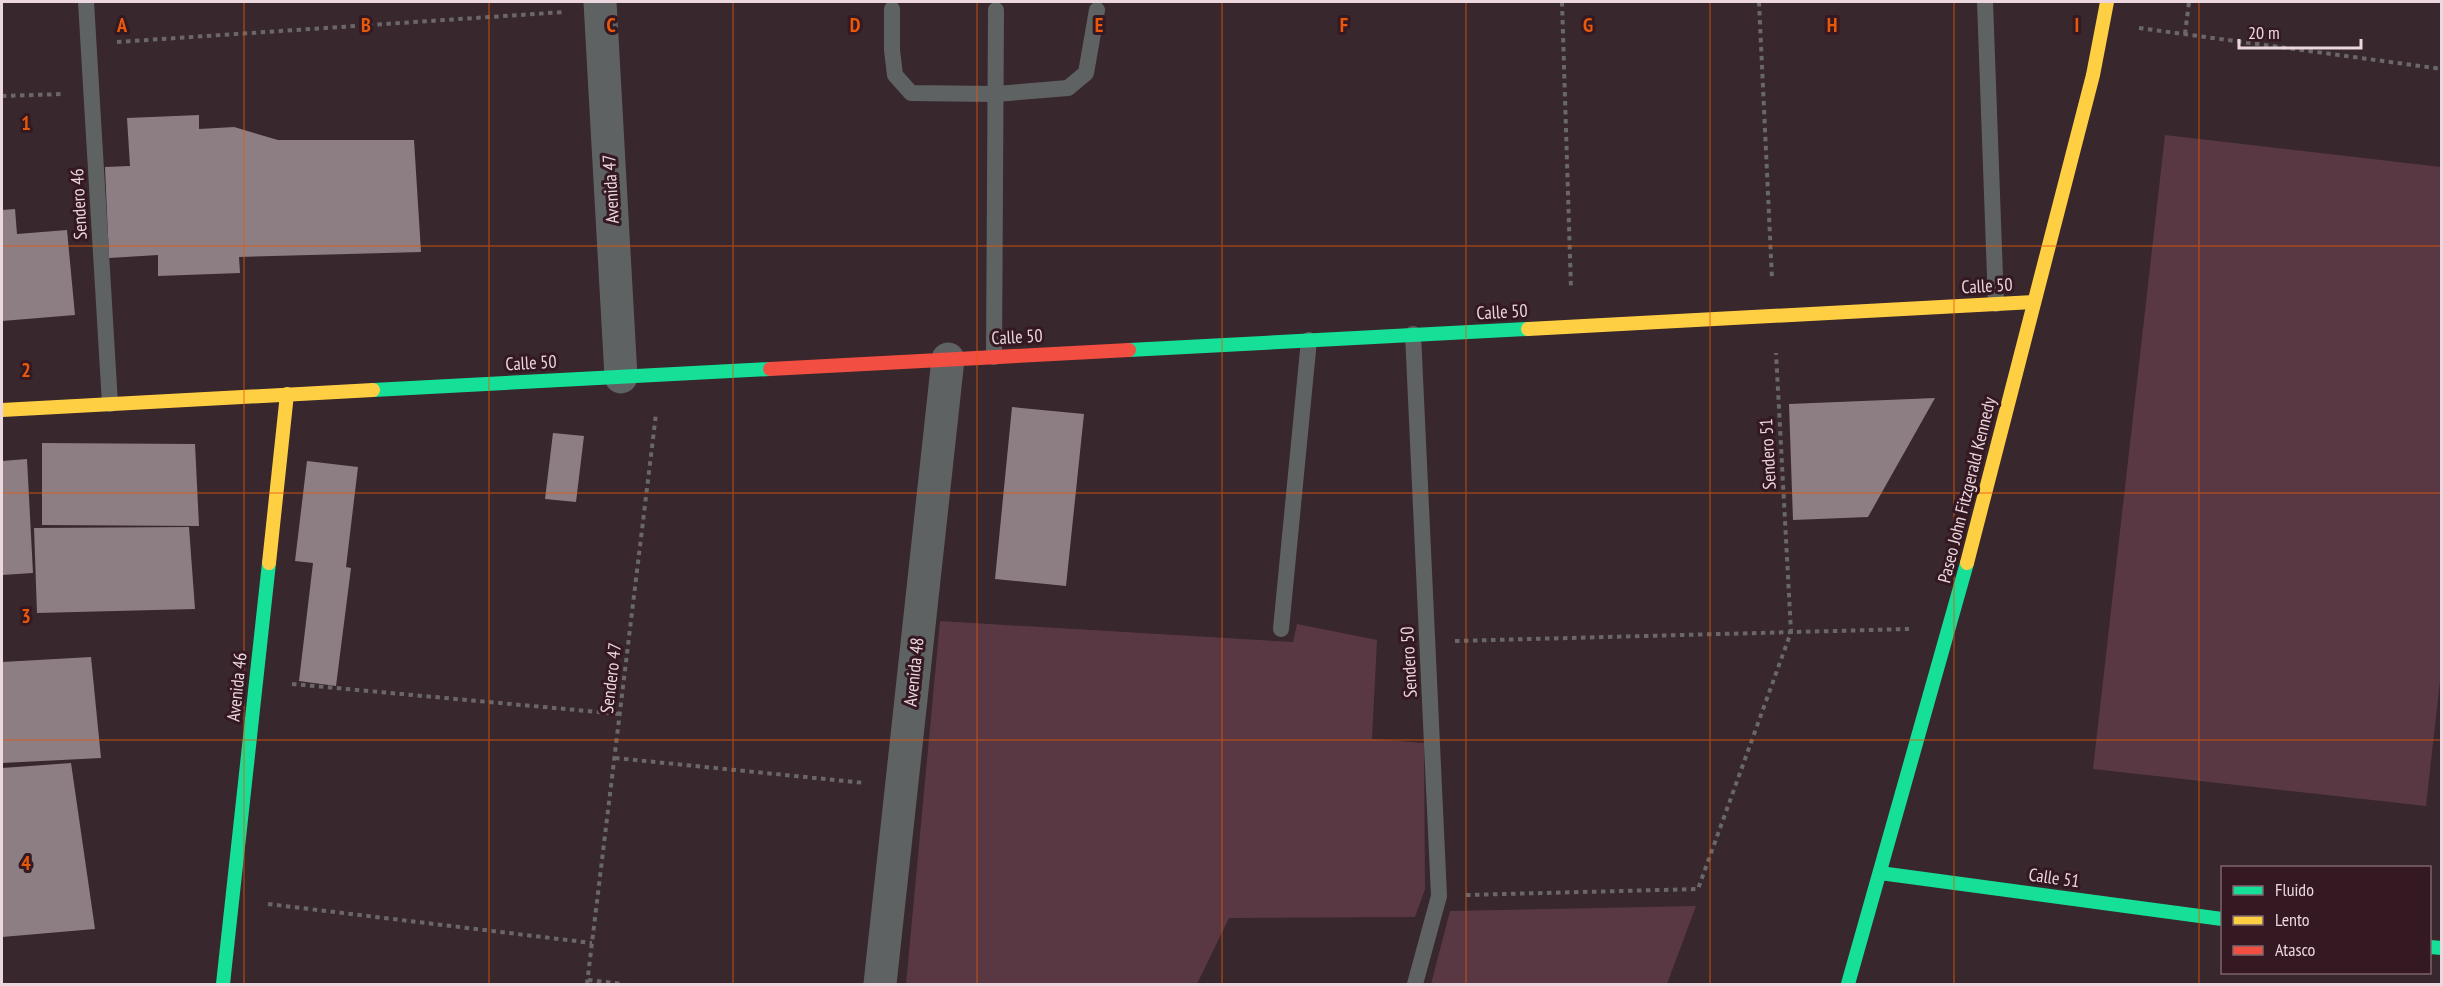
<svg xmlns="http://www.w3.org/2000/svg" width="2443" height="986" viewBox="0 0 2443 986" font-family="'PT Sans Narrow',sans-serif">
  <style>
    .green { fill: #593843 }
    .building { fill: #8d7e83 }
    .lines { fill: none; stroke-linecap: round; stroke-linejoin: round }
    .path { stroke: #696769; stroke-width: 4; stroke-dasharray: 4.5 4.5; stroke-linecap: butt }
    .lane { stroke: #5f6263; stroke-width: 16 }
    .street { stroke: #5f6263; stroke-width: 33 }
    .fast { stroke: #16e098; stroke-width: 14 }
    .slow { stroke: #ffcf43; stroke-width: 14 }
    .jam { stroke: #f24e42; stroke-width: 14 }
    .grid { fill: none; stroke: #e8590c; stroke-width: 1.5; stroke-opacity: 0.55 }
    .labels { text-anchor: middle; stroke-width: 6; stroke-linejoin: round; paint-order: stroke }
    .street-label { font-size: 18px; fill: #ebd7dd; stroke: #341822 }
    .grid-label { font-size: 20px; text-anchor: middle; font-weight: bold; fill: #e8590c; stroke: #341822; stroke-width: 6; stroke-linejoin: round; paint-order: stroke }
  </style>
  <rect width="100%" height="100%" fill="#38272d"/>
  <g class="green">
    <polygon points="2165,135 2441,167 2442,663 2426,806 2093,769"/>
    <polygon points="940,621 1293,642 1297,624 1377,640 1372,739 1424,743 1425,889 1415,917 1229,918 1197,984 906,984"/>
    <polygon points="1696,906 1667,984 1431,984 1450,911"/>
  </g>
  <g class="building">
    <polygon points="199,115 199,129 234,127 278,140 414,140 421,252 239,257 240,273 158,276 158,255 109,258 105,167 130,166 127,118"/>
    <polygon points="15,209 17,234 67,230 75,315 2,321 2,210"/>
    <polygon points="1935,398 1868,517 1793,520 1789,404"/>
    <polygon points="1012,407 1084,414 1066,586 995,579"/>
    <polygon points="553,433 584,436 576,502 545,499"/>
    <polygon points="42,443 195,444 199,526 42,525"/>
    <polygon points="27,459 33,573 2,575 2,461"/>
    <polygon points="307,461 358,467 346,567 351,568 336,686 299,681 313,563 295,561"/>
    <polygon points="189,527 195,609 37,613 34,528"/>
    <polygon points="91,657 101,758 2,763 2,662"/>
    <polygon points="71,763 95,929 2,937 2,768"/>
  </g>
  <g class="lines">
    <g class="path">
      <polyline points="1562,2 1571,289"/>
      <polyline points="1759,2 1772,279"/>
      <polyline points="2139,28 2442,69"/>
      <polyline points="2185,34 2189,2"/>
      <polyline points="117,42 564,12"/>
      <polyline points="2,96 64,94"/>
      <polyline points="1455,641 1909,629"/>
      <polyline points="292,684 620,714"/>
      <polyline points="615,758 865,783"/>
      <polyline points="1466,895 1698,889 1791,632 1776,353"/>
      <polyline points="268,904 592,943"/>
      <polyline points="588,980 624,984"/>
      <polyline points="587,984 656,414"/>
    </g>
    <g class="lane">
      <polyline points="86,2 110,404"/>
      <polyline points="1985,2 1996,304"/>
      <polyline points="892,9 892,50 895,75 911,93 996,94 1068,88 1086,73 1097,10"/>
      <polyline points="1413,334 1439,896 1415,984"/>
      <polyline points="994,357 996,10"/>
      <polyline points="1281,629 1309,340"/>
    </g>
    <g class="street">
      <polyline points="600,2 621,377"/>
      <polyline points="880,984 948,359"/>
    </g>
    <g class="fast">
      <polyline points="1129,350 1528,329"/>
      <polyline points="373,390 770,369"/>
      <polyline points="1880,873 2222,919"/>
      <polyline points="2430,947 2442,948"/>
      <polyline points="223,984 269,563"/>
      <polyline points="1848,984 1967,563"/>
    </g>
    <g class="slow">
      <polyline points="1528,329 2034,302"/>
      <polyline points="2,410 373,390"/>
      <polyline points="269,563 287,394"/>
      <polyline points="1967,563 2093,75 2107,2"/>
    </g>
    <polyline class="jam" points="770,369 1129,350"/>
  </g>
  <path class="grid" d="M244 2V984M489 2V984M733 2V984M977 2V984M1222 2V984M1466 2V984M1710 2V984M1954 2V984M2199 2V984M2 246H2442M2 493H2442M2 740H2442"/>
  <g class="labels">
    <g class="street-label">
      <text transform="translate(611 189) rotate(-93)" y="6">Avenida 47</text>
      <text transform="translate(79 204) rotate(-93)" y="6">Sendero 46</text>
      <text transform="translate(1987 286) rotate(-3)" y="6">Calle 50</text>
      <text transform="translate(1502 312) rotate(-3)" y="6">Calle 50</text>
      <text transform="translate(1017 337) rotate(-3)" y="6">Calle 50</text>
      <text transform="translate(531 363) rotate(-3)" y="6">Calle 50</text>
      <text transform="translate(1768 454) rotate(-93)" y="6">Sendero 51</text>
      <text transform="translate(1967 490) rotate(-76)" y="6">Paseo John Fitzgerald Kennedy</text>
      <text transform="translate(1409 662) rotate(-93)" y="6">Sendero 50</text>
      <text transform="translate(914 672) rotate(-84)" y="6">Avenida 48</text>
      <text transform="translate(611 678) rotate(-83)" y="6">Sendero 47</text>
      <text transform="translate(237 687) rotate(-84)" y="6">Avenida 46</text>
      <text transform="translate(2054 878) rotate(8)" y="6">Calle 51</text>
    </g>
  </g>
  <g class="grid-label">
    <text x="122" y="32">A</text>
    <text x="366" y="32">B</text>
    <text x="611" y="32">C</text>
    <text x="855" y="32">D</text>
    <text x="1099" y="32">E</text>
    <text x="1344" y="32">F</text>
    <text x="1588" y="32">G</text>
    <text x="1832" y="32">H</text>
    <text x="2077" y="32">I</text>
    <text x="26" y="130">1</text>
    <text x="26" y="377">2</text>
    <text x="26" y="623">3</text>
    <text x="26" y="870">4</text>
  </g>
  <rect width="2443" height="986" fill="none" stroke="#ebd7dd" stroke-width="6"/>
  <rect x="2221" y="866" width="210" height="108" fill="#341822" stroke="#7d646d" stroke-width="1.5"/>
  <rect x="2233" y="886" width="30" height="9" fill="#16e098" stroke="#7d646d" stroke-width="1.5"/>
  <text x="2275" y="896" font-size="18" fill="#ebd7dd">Fluido</text>
  <rect x="2233" y="916" width="30" height="9" fill="#ffcf43" stroke="#7d646d" stroke-width="1.5"/>
  <text x="2275" y="926" font-size="18" fill="#ebd7dd">Lento</text>
  <rect x="2233" y="946" width="30" height="9" fill="#f24e42" stroke="#7d646d" stroke-width="1.5"/>
  <text x="2275" y="956" font-size="18" fill="#ebd7dd">Atasco</text>
  <path d="M2239 39v9h122v-9" fill="none" stroke="#ebd7dd" stroke-width="3"/>
  <text x="2248" y="39" font-size="18" fill="#ebd7dd" stroke="#341822" stroke-width="4.5" paint-order="stroke">20 m</text>
</svg>
